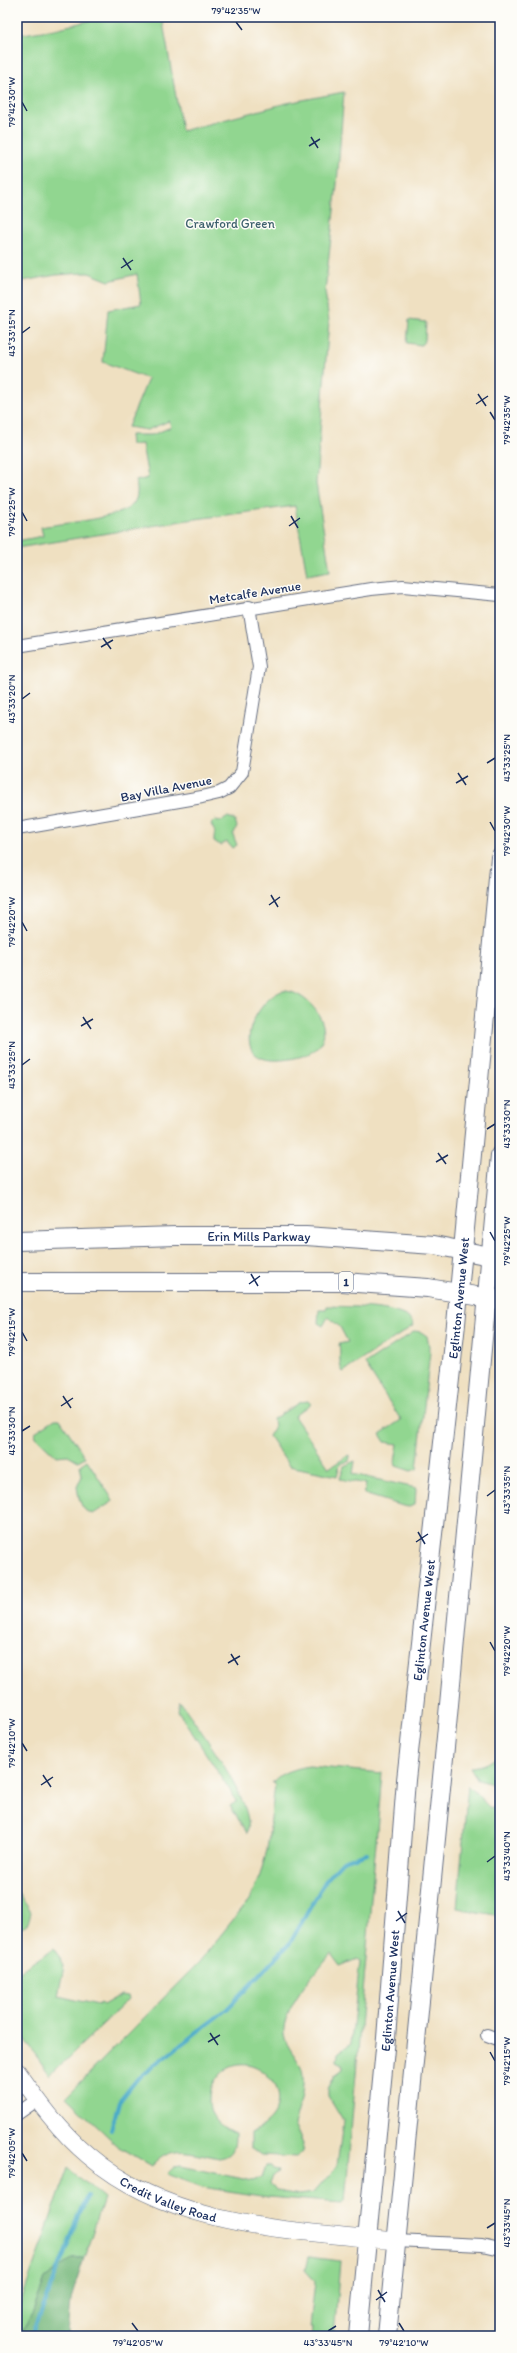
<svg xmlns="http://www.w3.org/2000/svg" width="517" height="2353" viewBox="0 0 517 2353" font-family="Itim,sans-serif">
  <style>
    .green { fill: #91d690; stroke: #568277 }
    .forest { fill: #74b77a; stroke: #48736c }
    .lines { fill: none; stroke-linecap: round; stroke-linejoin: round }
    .stream { stroke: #4aaac9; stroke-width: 4 }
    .street-casing { stroke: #656d81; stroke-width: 14 }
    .secondary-casing { stroke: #656d81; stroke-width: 18 }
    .primary-casing { stroke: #656d81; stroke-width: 20 }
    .street { stroke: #fff; stroke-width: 12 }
    .secondary { stroke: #fff; stroke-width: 17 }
    .primary { stroke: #fff; stroke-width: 18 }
    .ticks { fill: none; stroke: #1b2f5e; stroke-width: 1.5 }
    .labels { text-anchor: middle; stroke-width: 3; stroke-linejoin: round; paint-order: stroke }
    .shield { fill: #fdfcf7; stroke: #5f6c8c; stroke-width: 1 }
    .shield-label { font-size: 12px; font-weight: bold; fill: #1b2f5e }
    .park-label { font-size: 13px; fill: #3e616d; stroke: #fdfcf7 }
    .street-label { font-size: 13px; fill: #1b2f5e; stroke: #fdfcf7 }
    .neatline { fill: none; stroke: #1b2f5e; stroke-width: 1.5 }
    .ticks-label { font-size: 10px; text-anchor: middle; fill: #1b2f5e }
  </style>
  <rect width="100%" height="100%" fill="#fdfcf7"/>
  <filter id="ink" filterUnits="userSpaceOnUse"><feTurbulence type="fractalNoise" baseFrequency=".025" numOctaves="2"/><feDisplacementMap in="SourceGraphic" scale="8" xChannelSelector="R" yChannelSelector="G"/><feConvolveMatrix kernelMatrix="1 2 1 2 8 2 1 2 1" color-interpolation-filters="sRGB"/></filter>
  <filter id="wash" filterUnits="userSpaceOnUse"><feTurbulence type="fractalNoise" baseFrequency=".012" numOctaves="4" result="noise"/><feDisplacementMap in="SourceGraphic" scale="16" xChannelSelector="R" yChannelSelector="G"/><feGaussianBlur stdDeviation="0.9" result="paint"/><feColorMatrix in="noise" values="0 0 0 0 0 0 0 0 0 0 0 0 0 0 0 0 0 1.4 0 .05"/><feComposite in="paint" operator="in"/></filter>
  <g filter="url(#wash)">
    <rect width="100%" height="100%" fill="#efe0c1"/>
    <g class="green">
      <path d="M104 17H162L182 131 287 103 344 92 337 184 325 291 329 321 316 483 330 571 307 575 295 506 188 520 17 548V541L43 536 41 527C61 523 122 519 133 504 139 496 137 489 136 481L148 478 142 444 131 445 130 435H152L171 427 169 421 147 430 128 427 148 379 103 362 108 310 141 304 137 274 109 281 89 273H83L56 275 17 282V35L55 29Z"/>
      <polygon points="409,320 426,322 425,340 421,345 407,343"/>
      <path d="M228 817 235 820 237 827 233 835 237 845 232 848 227 842 220 845 214 841C214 828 217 837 211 824L215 820 222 821Z"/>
      <path d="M282 991C304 989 333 1022 321 1043 314 1057 285 1061 271 1060 229 1056 256 1000 282 991Z"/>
      <path d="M327 1306C345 1307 408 1305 414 1325L343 1372C338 1364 341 1354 339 1344L348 1342 340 1327 328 1317 323 1326 318 1323 319 1310H326Z"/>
      <polygon points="415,1331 421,1332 427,1336 430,1352 417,1469 411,1471 396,1466 395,1462 398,1444 385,1442 380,1434 401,1420 365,1364"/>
      <polygon points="300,1402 308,1401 311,1404 294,1416 329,1468 349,1455 350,1457 349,1461 340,1464 337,1476 289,1466 269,1436 274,1428 273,1419"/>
      <polygon points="55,1419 60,1419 85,1457 78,1461 68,1455 56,1456 36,1437 35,1432"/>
      <path d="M87 1460 113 1500 112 1502 93 1514C80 1512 79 1497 77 1487L82 1476 80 1465Z"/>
      <polygon points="355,1461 353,1474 416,1488 415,1505 409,1507 403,1506 364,1494 366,1484 340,1479 344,1466"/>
      <path d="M180 1701C197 1726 258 1805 247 1833L230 1806 237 1801 178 1711Z"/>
      <path d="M500 1753V1786L478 1780 470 1767C484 1766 491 1763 500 1753Z"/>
      <path d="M309 1766 382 1773 345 2201 342 2203 268 2197 202 2187 167 2174 174 2167 181 2166 253 2181 262 2177 266 2166H271L273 2169 279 2170 278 2173 273 2175 270 2183 276 2191 300 2195 314 2193 337 2166 343 2121 328 2096V2089L335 2075 343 2069V2064L337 2061 338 2053 351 2043 360 1961 357 1959 340 1966 331 1954C316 1970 281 2011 284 2034 286 2048 298 2057 302 2070 306 2084 299 2110 294 2124L303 2144 302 2152 296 2157 261 2155 251 2148V2133C311 2107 256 2039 221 2073 213 2081 209 2089 209 2100 209 2118 221 2127 235 2133 235 2147 234 2156 219 2158 192 2153 172 2143 152 2166L118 2146 66 2097 199 1962 249 1900 260 1875 267 1850 275 1785 272 1783C281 1771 295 1769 309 1766Z"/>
      <polygon points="468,1785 489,1807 500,1809 500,1916 457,1908"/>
      <polygon points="17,1891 31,1912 28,1923 17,1930"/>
      <polygon points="54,1948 64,1966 58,1996 98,2005 101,2003 103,2005 117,1997 119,1997 120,1995 128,1996 129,1999 50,2075 17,2029 17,1973"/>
      <polygon points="68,2168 104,2198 84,2258 73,2258 45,2279 33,2312 19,2336 17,2336 17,2313"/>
      <polygon points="308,2257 340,2261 334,2336 312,2336 313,2327 310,2327 315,2281 305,2270"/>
    </g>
    <polygon class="forest" points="73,2258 84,2258 71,2299 68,2336 19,2336 33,2312 45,2279"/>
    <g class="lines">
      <g class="stream">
        <polyline points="111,2130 119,2102 138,2078 227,2009 290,1943 327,1878 343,1861 367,1853"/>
        <polyline points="32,2336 87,2196"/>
      </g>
    </g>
  </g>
  <g filter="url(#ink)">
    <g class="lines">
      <defs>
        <g id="street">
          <polyline points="17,646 371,589 403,586 500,595"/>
          <polyline points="17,829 202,797 219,793 229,788 242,772 259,667 249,607"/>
          <polyline points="487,2035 500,2040"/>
          <polyline points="17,2114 37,2100"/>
          <polyline points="396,2241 482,2245 500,2249"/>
        </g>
        <g id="secondary">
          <path id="s1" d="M17 2071C38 2101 60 2132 89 2156 173 2228 292 2230 396 2241"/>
        </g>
        <g id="primary">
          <path id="s2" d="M17 1241 176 1236H306L434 1245 500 1258"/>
          <polyline points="17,1282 343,1282 428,1288 500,1300"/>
          <path id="s3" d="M358 2336 386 2038 406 1780 456 1324 500 857"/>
          <polyline points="387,2336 446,1737 500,1155"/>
        </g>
      </defs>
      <use href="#street" class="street-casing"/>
      <use href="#secondary" class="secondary-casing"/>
      <use href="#primary" class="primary-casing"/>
      <use href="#street" class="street"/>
      <use href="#secondary" class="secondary"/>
      <use href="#primary" class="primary"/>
    </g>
  </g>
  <path class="ticks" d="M236 22 242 30M22 102 27 111M311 137 318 148M309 146 320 139M123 258 131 270M121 268 133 260M22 333 30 327M478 394 486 406M476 404 488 396M490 412 495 420M22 512 27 521M291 516 298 528M289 526 300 518M103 638 111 649M101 647 113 640M22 699 30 693M487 763 495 758M458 773 466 785M456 783 468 776M490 822 495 831M271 895 278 907M269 905 280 897M22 922 27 931M83 1017 91 1029M81 1026 93 1019M22 1065 30 1059M487 1129 495 1124M438 1153 446 1164M436 1162 448 1155M490 1232 495 1241M251 1274 258 1286M249 1284 260 1276M22 1332 27 1341M63 1396 71 1408M61 1406 73 1398M22 1431 30 1426M487 1496 495 1490M418 1532 425 1544M416 1542 428 1534M490 1642 495 1651M231 1654 238 1665M228 1663 240 1656M22 1743 27 1751M43 1775 51 1787M41 1785 53 1777M487 1862 495 1856M398 1911 405 1923M396 1921 407 1913M210 2033 218 2045M208 2042 220 2035M490 2052 495 2061M22 2153 27 2161M487 2228 495 2223M378 2290 385 2302M376 2300 387 2292M132 2323 138 2331M399 2323 404 2331M328 2331 336 2326"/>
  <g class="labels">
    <rect class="shield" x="339" y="1272" width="14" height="20" rx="3"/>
    <g class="shield-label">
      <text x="346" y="1286">1</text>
    </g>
    <g class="park-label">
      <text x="230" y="228">Crawford Green</text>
    </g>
    <g class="street-label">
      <text transform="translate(255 592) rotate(-9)" y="5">Metcalfe Avenue</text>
      <text transform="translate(166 788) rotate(-11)" y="5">Bay Villa Avenue</text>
      <text dy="5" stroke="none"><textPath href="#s2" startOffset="242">Erin Mills Parkway</textPath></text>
      <text dy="5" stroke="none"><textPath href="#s3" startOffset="1043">Eglinton Avenue West</textPath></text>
      <text dy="5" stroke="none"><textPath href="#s3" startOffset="719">Eglinton Avenue West</textPath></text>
      <text dy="5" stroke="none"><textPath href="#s3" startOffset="347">Eglinton Avenue West</textPath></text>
      <text dy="5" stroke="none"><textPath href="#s1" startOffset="203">Credit Valley Road</textPath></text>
    </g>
  </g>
  <rect width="517" height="2353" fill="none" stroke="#fdfcf7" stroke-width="44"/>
  <rect x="22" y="22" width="473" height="2309" class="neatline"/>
  <g class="ticks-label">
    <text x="236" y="14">79°42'35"W</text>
    <text transform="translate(11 102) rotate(-90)" y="4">79°42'30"W</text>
    <text transform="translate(11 333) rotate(-90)" y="4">43°33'15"N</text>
    <text transform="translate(506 420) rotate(-90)" y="4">79°42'35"W</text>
    <text transform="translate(11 512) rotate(-90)" y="4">79°42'25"W</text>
    <text transform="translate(11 699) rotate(-90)" y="4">43°33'20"N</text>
    <text transform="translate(506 758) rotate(-90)" y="4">43°33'25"N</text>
    <text transform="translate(506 831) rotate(-90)" y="4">79°42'30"W</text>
    <text transform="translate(11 922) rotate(-90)" y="4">79°42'20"W</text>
    <text transform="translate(11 1065) rotate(-90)" y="4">43°33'25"N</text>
    <text transform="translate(506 1124) rotate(-90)" y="4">43°33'30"N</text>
    <text transform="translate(506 1241) rotate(-90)" y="4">79°42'25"W</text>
    <text transform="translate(11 1332) rotate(-90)" y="4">79°42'15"W</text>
    <text transform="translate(11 1431) rotate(-90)" y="4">43°33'30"N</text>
    <text transform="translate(506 1490) rotate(-90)" y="4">43°33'35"N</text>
    <text transform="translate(506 1651) rotate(-90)" y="4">79°42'20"W</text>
    <text transform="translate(11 1743) rotate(-90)" y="4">79°42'10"W</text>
    <text transform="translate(506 1856) rotate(-90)" y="4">43°33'40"N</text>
    <text transform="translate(506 2061) rotate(-90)" y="4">79°42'15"W</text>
    <text transform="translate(11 2153) rotate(-90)" y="4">79°42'05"W</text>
    <text transform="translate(506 2223) rotate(-90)" y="4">43°33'45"N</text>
    <text x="138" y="2346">79°42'05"W</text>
    <text x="328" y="2346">43°33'45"N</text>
    <text x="404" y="2346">79°42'10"W</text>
  </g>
</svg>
